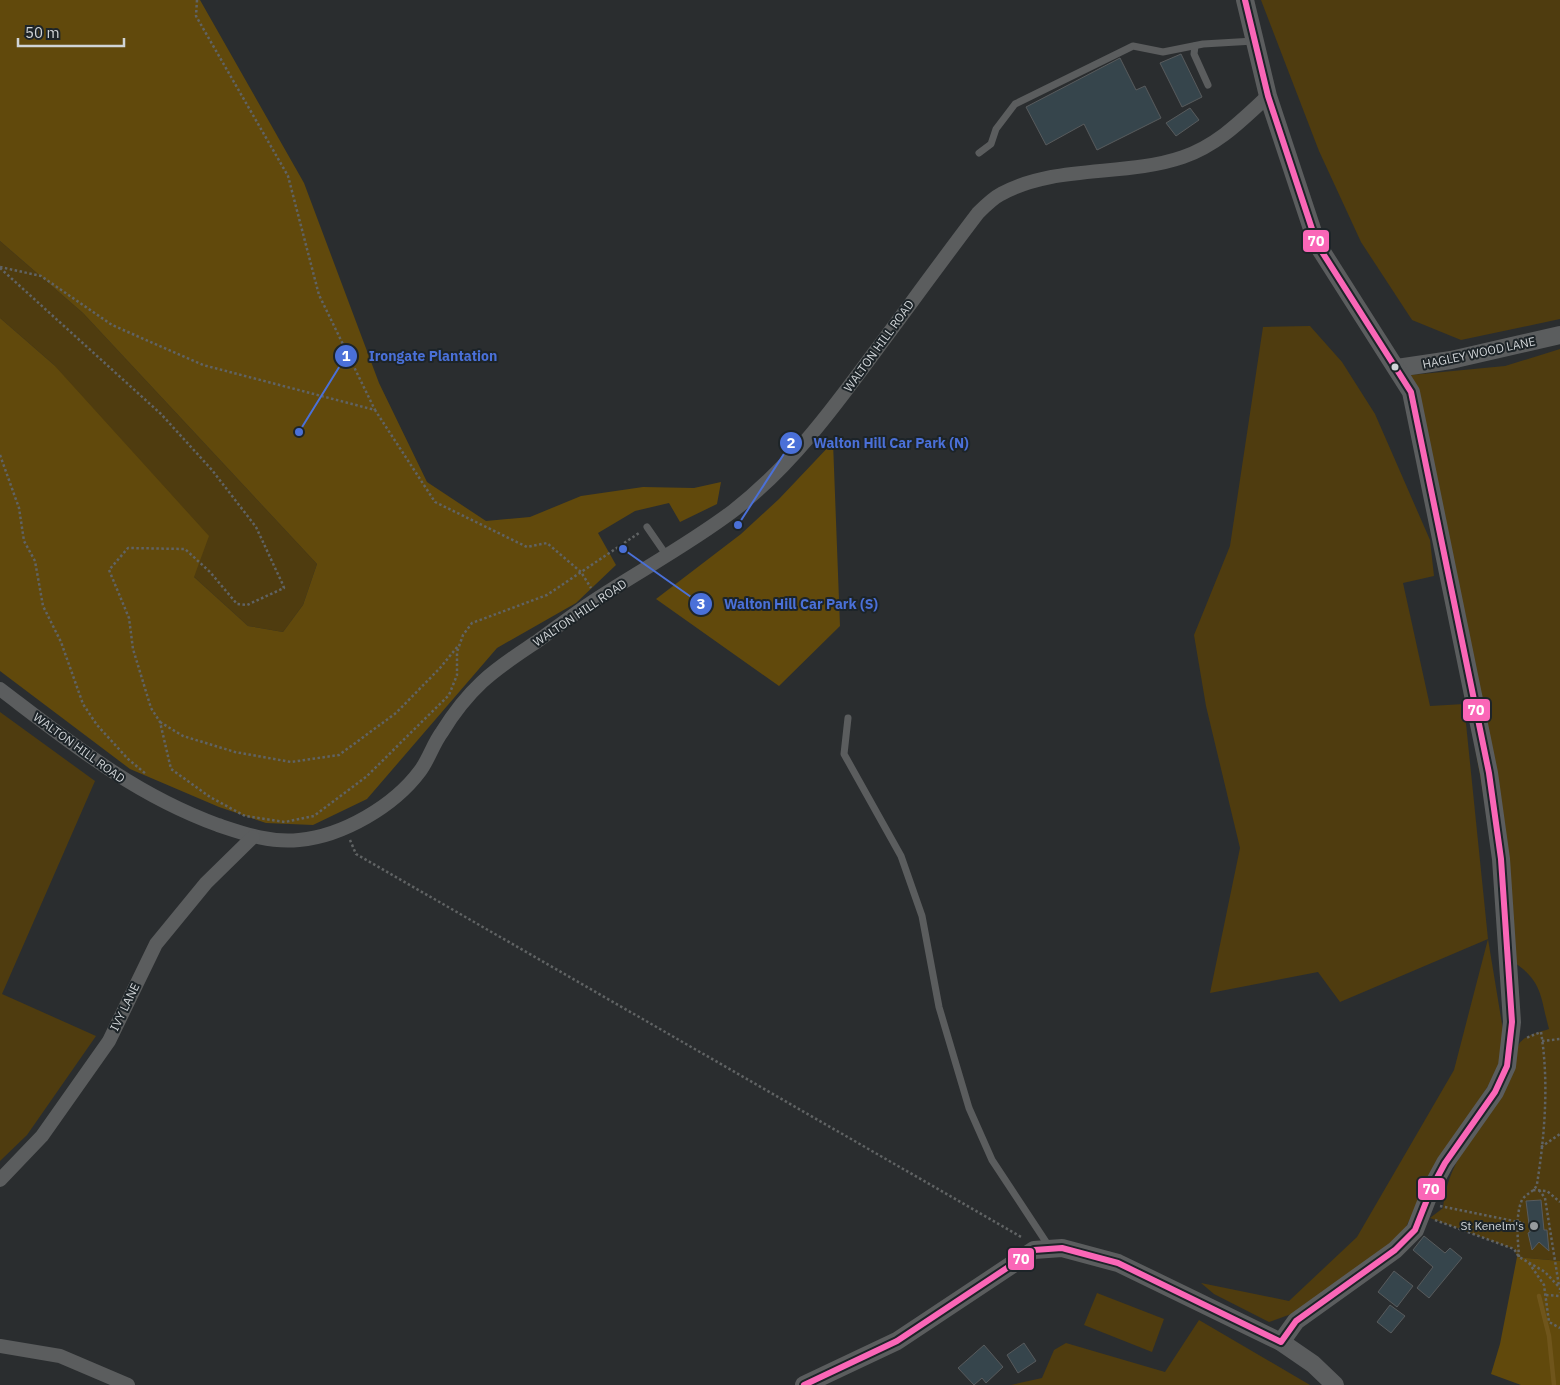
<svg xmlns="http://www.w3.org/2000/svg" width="1560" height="1385" viewBox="0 0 1560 1385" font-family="'IBM Plex Sans',sans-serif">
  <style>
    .green { fill: #4f3c0f }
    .forest { fill: #61490c }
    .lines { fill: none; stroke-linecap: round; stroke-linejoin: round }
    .stream { stroke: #6f551b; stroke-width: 4.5 }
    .building { fill: #36454c; stroke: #585b5d }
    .path { stroke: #606364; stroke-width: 2.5; stroke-dasharray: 2.5 2.5; stroke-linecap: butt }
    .service { stroke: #5b5d5e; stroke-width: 7 }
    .minor { stroke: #5b5d5e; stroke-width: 14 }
    .tertiary { stroke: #5b5d5e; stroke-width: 18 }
    .bus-1-casing { stroke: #1d2428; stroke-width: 10 }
    .bus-1 { stroke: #fa66b7; stroke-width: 6 }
    .bus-dot { fill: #d0d4d7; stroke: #1d2428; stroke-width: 2 }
    .poi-dot { fill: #969a9c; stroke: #1d2428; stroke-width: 2 }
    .labels { text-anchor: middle; stroke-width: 4; stroke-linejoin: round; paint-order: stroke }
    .street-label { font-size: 12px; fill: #d0d4d7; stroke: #1d2428 }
    .poi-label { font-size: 12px; fill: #d0d4d7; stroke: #1d2428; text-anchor: end }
    .leader { fill: none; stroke: #4a70d8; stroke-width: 2 }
    .callout-dot { fill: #4a70d8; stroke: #1d2428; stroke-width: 2 }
    .mark-label { font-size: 15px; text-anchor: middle; font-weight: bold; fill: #fff }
    .callout-label { font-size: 14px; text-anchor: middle; font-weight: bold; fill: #4a70d8; stroke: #1d2428; stroke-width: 4; stroke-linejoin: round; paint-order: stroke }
    .line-badge { stroke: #1d2428; stroke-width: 2 }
    .badge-label { font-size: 14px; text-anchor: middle; font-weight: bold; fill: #fff }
  </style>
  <rect width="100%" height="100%" fill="#2a2d2f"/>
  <g class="green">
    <polygon points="1261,0 1560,0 1560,319 1461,340 1412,320 1361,242 1319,151"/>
    <polygon points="0,241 83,313 317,564 303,605 283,632 248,626 194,577 54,365 0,318"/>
    <polygon points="1310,326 1342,362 1375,414 1430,540 1434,576 1403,583 1430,706 1464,704 1488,939 1504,1036 1499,1068 1422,1194 1405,1229 1391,1247 1294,1313 1269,1322 1214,1294 1201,1283 1289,1301 1357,1237 1454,1070 1488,939 1340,1002 1318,972 1210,993 1240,848 1206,706 1194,635 1230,546 1263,327"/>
    <path d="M1560 349V1261L1517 1257 1514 1249 1430 1218 1443 1208C1448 1155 1487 1122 1511 1077 1516 1068 1514 1054 1519 1044 1525 1035 1540 1032 1549 1029 1540 996 1543 981 1512 961L1411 375 1505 366Z"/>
    <polygon points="0,712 95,781 2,994 96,1036 27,1135 0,1161"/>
    <polygon points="1097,1293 1164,1319 1152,1352 1084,1325"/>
    <polygon points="1199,1320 1310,1385 1011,1385 1042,1378 1054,1350 1066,1343 1165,1372"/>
  </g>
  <g class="forest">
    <polygon points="0,0 200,0 304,183 379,383 427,482 486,521 530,517 581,496 643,487 694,488 721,482 717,504 680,522 669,503 635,511 598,533 616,565 576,603 497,648 367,799 313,825 266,823 219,807 130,769 0,671 0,318 54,365 209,536 194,577 248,626 283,632 303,605 317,564 83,313 0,241"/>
    <polygon points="833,442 840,626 779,686 656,599 741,534 779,499"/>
    <polygon points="1517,1257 1560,1261 1560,1385 1521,1385 1491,1374 1500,1344"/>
  </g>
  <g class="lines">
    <polyline class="stream" points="1539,1296 1549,1336 1554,1385"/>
  </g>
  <g class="building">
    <polygon points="1181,54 1202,97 1182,107 1160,63"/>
    <polygon points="1120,58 1136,90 1145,86 1161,118 1097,150 1084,124 1046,145 1026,107"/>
    <polygon points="1190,108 1199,120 1176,136 1166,123"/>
    <polygon points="1541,1200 1544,1230 1547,1230 1549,1251 1539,1242 1532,1250 1528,1233 1530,1232 1526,1201"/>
    <polygon points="1424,1236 1445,1253 1450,1248 1462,1258 1429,1298 1417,1288 1433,1267 1413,1250"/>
    <polygon points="1394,1271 1413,1286 1397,1307 1378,1292"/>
    <polygon points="1390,1305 1405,1316 1391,1333 1377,1322"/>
    <polygon points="1024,1343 1036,1361 1018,1373 1007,1355"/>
    <polygon points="984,1345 1003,1367 986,1383 982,1378 974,1385 958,1368"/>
  </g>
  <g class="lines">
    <g class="path">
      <polyline points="197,0 196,16 288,176 319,295 375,410"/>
      <polyline points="0,267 41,276 112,325 203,365 375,410 435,502 527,547 547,543 581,572 591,588"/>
      <polyline points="0,268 161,414 212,470 256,527 283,585 284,588 247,605 237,604 210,572 185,549 128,548 109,570 129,618 133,649 151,708 160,722 171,769 210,797 245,816 285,822 314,816 366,777 449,695 457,675 457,652 463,635 472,623 547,595 639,533"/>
      <polyline points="0,455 19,508 24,541 35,561 43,606 61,642 83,704 97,725 128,759 146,774"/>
      <polyline points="160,722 183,736 235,752 291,762 339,755 396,713 440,668 458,646"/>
      <polyline points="350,840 356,854 1023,1238"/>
      <polyline points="1542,1041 1560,1039"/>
      <polyline points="1541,1147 1560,1134"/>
      <polyline points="1533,1190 1547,1191 1560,1202"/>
      <polyline points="1539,1190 1545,1198 1559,1286"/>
      <polyline points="1440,1206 1524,1223"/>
      <polyline points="1435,1220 1514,1249 1519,1257 1545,1272 1560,1288 1560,1293"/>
      <path d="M1519 1257C1518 1241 1515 1215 1522 1200 1526 1193 1535 1192 1537 1184 1545 1134 1549 1081 1541 1032L1526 1038"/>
      <polyline points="1529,1263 1544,1285 1549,1322 1560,1328"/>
      <polyline points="1546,1295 1560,1296"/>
    </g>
    <g class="service">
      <polyline points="1195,46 1194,54 1208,85"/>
      <polyline points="979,153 991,144 996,129 1015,104 1133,46 1163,52 1203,44 1254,41"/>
      <polyline points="647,527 667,556"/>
      <polyline points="848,718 844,754 901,856 922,916 939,1007 969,1108 992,1160 1050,1248"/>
    </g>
    <g class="minor">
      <path d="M0 689C71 743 133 794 218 825 245 834 270 843 299 840 343 836 394 806 420 771 429 759 433 744 442 732 453 714 467 696 482 682 499 666 520 653 539 640 557 627 574 614 592 602 639 571 688 545 733 511 790 467 832 410 874 353 909 306 943 259 978 213 985 206 993 198 1001 194 1056 164 1125 177 1183 157 1218 145 1242 120 1268 96"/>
      <polyline points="0,1180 42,1136 109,1041 156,944 206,883 253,837"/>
      <polyline points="0,1346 60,1356 128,1385"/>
    </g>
    <g class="tertiary">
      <polyline points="1397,368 1451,360 1560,335"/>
      <polyline points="1281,1342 1313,1364 1335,1385"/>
      <polyline points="804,1385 897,1341 1034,1250 1062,1248 1118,1263 1281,1342 1296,1321 1395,1250 1415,1230 1432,1187 1445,1163 1495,1092 1507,1066 1512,1022 1501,859 1489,773 1411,392 1317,244 1268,96 1245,0"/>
    </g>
    <defs>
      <polyline id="bus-1" points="804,1385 897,1341 1034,1250 1062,1248 1118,1263 1281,1342 1296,1321 1395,1250 1415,1230 1432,1187 1445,1163 1495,1092 1507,1066 1512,1022 1501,859 1489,773 1411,392 1317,244 1268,96 1245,0"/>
    </defs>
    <use href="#bus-1" class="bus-1-casing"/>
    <use href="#bus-1" class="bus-1"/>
  </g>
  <circle class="bus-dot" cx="1395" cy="367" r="4.5"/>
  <circle class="poi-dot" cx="1534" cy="1226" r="5"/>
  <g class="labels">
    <g class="street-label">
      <text transform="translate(879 346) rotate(-54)" y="4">WALTON HILL ROAD</text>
      <text transform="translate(1479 353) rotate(-12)" y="4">HAGLEY WOOD LANE</text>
      <text transform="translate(580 613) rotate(-34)" y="4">WALTON HILL ROAD</text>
      <text transform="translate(79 748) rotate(36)" y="4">WALTON HILL ROAD</text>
      <text transform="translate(125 1007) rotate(-64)" y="4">IVY LANE</text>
    </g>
    <g class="poi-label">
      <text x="1524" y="1230">St Kenelm's</text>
    </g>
  </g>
  <path class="leader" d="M299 432L346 356M738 525L791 443M623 549L701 604"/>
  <g class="callout-dot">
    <circle cx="299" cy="432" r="5"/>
    <circle cx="738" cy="525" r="5"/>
    <circle cx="623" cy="549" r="5"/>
    <circle cx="346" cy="356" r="12"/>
    <circle cx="791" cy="443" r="12"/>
    <circle cx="701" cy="604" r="12"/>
  </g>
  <g class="mark-label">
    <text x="346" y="361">1</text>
    <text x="791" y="448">2</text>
    <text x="701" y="609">3</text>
  </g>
  <g class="callout-label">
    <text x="433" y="361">Irongate Plantation</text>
    <text x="891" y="448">Walton Hill Car Park (N)</text>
    <text x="801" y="609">Walton Hill Car Park (S)</text>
  </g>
  <g class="line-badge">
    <rect x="1302" y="229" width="28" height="24" rx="5" fill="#fa66b7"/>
    <rect x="1462" y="698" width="29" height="24" rx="5" fill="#fa66b7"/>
    <rect x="1417" y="1177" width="29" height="24" rx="5" fill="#fa66b7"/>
    <rect x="1007" y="1247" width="28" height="24" rx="5" fill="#fa66b7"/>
  </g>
  <g class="badge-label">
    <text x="1316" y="246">70</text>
    <text x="1476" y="715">70</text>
    <text x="1431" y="1194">70</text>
    <text x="1021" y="1264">70</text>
  </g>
  <path d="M18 38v8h106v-8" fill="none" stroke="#d0d4d7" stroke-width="2.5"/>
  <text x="25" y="38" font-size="15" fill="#d0d4d7" stroke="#1d2428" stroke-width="4" paint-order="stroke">50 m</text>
</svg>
